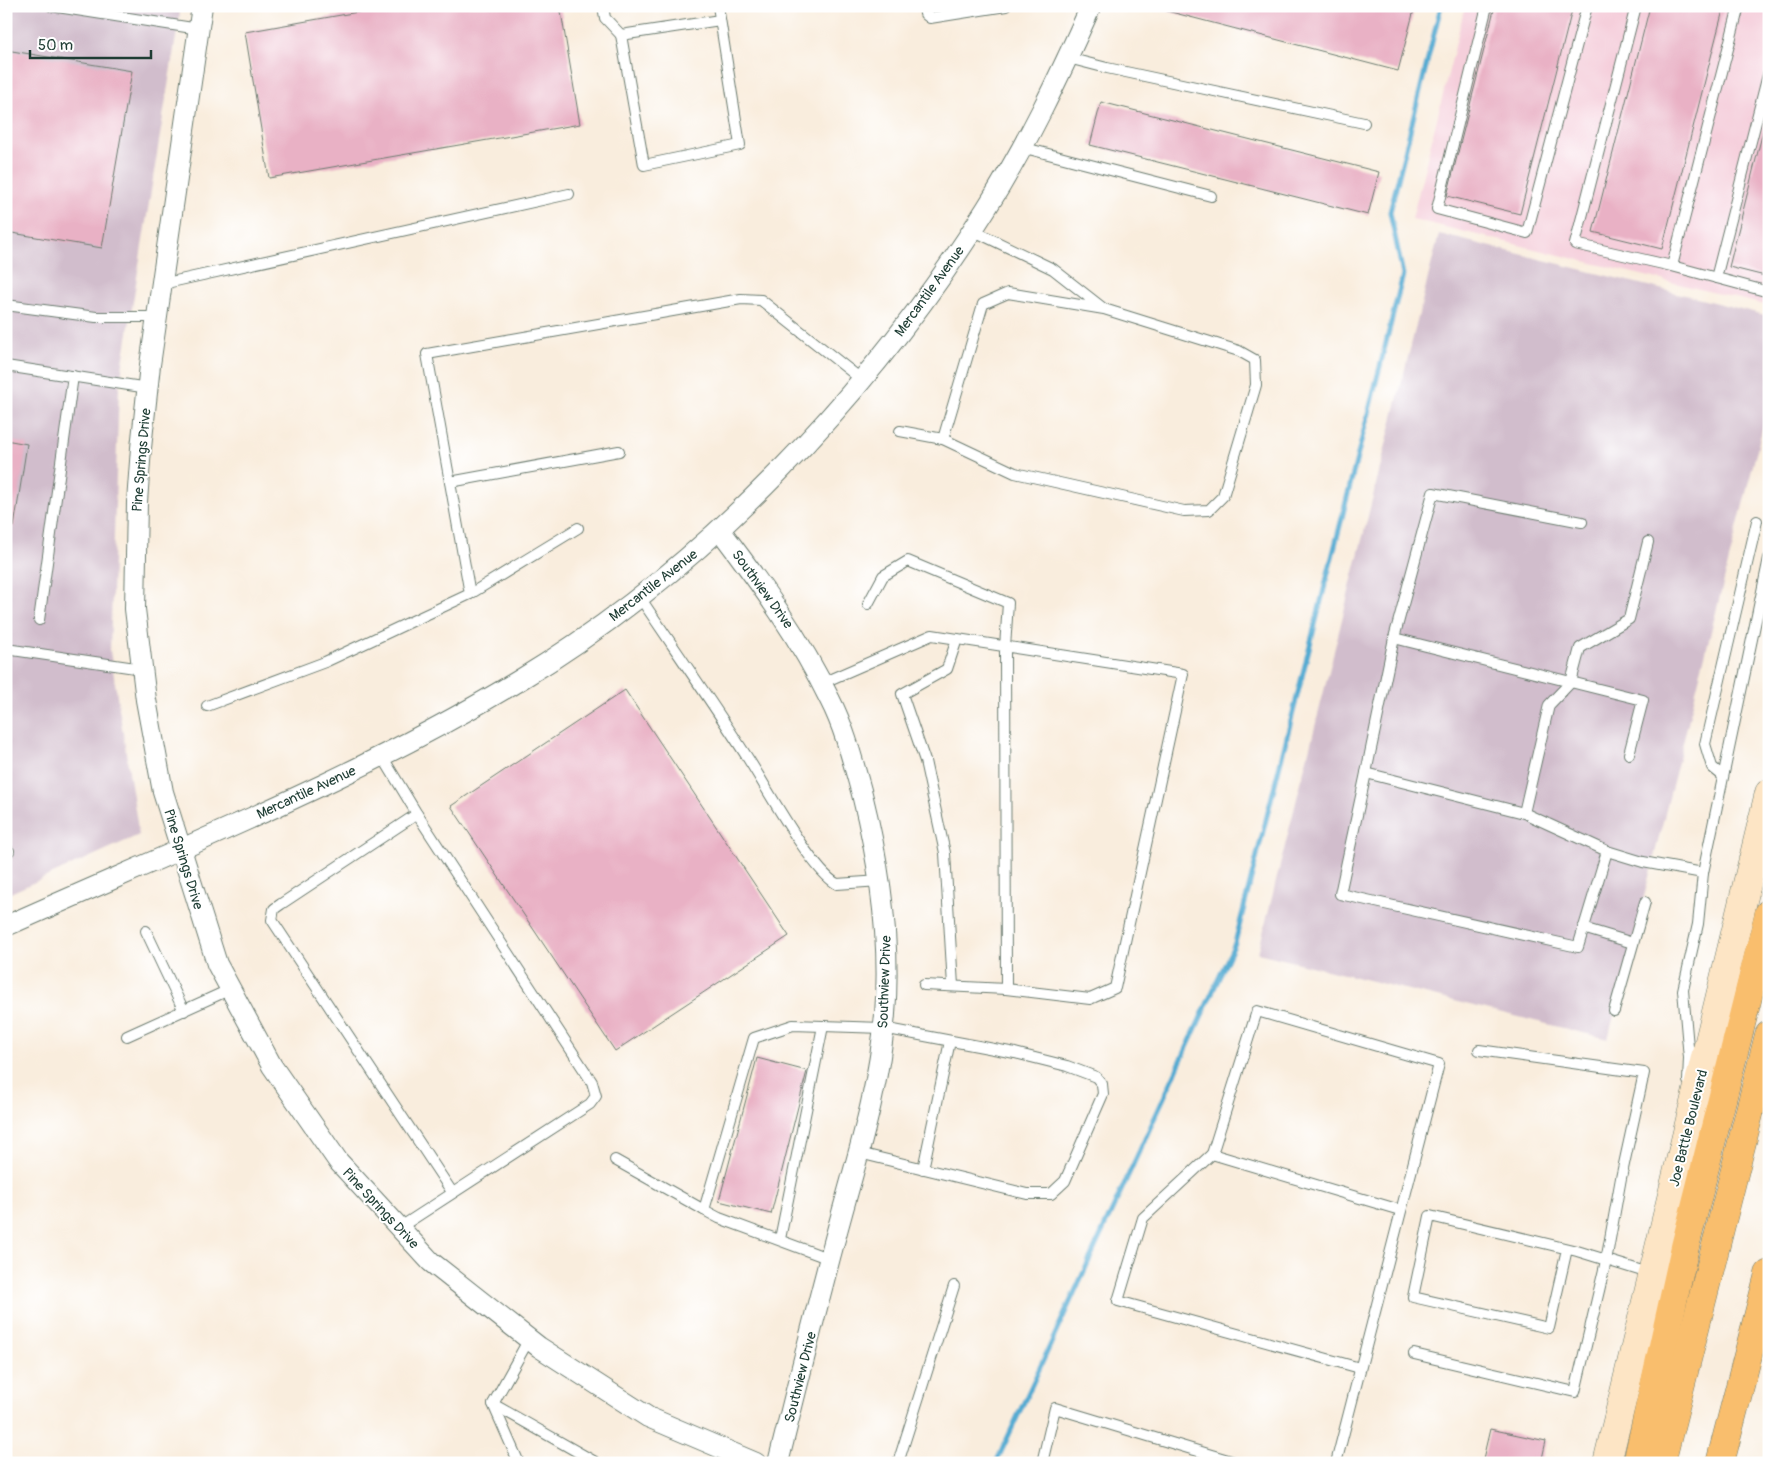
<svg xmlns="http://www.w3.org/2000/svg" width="1775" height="1469" viewBox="0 0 1775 1469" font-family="Pangolin,sans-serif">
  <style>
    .built { fill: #f5cfdb }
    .industrial { fill: #d1bdcc }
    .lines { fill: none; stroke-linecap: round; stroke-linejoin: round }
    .stream { stroke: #55abd2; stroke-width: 5 }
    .building { fill: #e9b1c5 }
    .service-casing { stroke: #6b7b6f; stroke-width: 12 }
    .minor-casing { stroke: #6b7b6f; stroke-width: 22 }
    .secondary-casing { stroke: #6b7b6f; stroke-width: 29 }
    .motorway-casing { stroke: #6b7b6f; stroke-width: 29 }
    .service { stroke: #fff; stroke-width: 10 }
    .minor { stroke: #fff; stroke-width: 20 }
    .secondary { stroke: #fde5c5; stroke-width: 28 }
    .motorway { stroke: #f9be6d; stroke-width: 28 }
    .labels { text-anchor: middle; stroke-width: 4; stroke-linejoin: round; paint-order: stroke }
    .street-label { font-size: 14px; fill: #1f3d34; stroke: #fff }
  </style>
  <rect width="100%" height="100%" fill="#fff"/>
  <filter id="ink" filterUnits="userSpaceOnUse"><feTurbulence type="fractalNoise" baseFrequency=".02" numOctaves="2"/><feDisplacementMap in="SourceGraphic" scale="10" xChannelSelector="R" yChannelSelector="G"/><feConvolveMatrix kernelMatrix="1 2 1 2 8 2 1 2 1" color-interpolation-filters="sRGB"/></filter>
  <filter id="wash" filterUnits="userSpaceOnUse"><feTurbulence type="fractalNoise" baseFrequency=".0096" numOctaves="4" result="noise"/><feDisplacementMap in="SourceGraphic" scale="20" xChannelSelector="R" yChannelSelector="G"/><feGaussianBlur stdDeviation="1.12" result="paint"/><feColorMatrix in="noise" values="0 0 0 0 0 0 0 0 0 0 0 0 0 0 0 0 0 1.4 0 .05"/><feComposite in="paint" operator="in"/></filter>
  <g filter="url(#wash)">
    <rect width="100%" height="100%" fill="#f9eddd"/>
    <polygon class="built" points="1465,6 1769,6 1769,306 1412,219"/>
    <g class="industrial">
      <polygon points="6,6 181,6 119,388 110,651 139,835 6,895"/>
      <polygon points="1439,234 1769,316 1769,402 1608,1039 1258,953"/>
    </g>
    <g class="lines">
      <polyline class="stream" points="996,1463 1235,943 1403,275 1390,212 1441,6"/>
    </g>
    <g id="blocks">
      <g class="building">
        <polygon points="392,6 560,6 580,124 269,178 245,32"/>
        <polygon points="1168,6 1415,6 1398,71 1167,11"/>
        <polygon points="1495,6 1573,6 1520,214 1447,196"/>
        <polygon points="1650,6 1724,6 1662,249 1593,232"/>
        <polygon points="6,50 132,71 102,248 6,232"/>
        <polygon points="1101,102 1379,172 1368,215 1090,145"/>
        <polygon points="1764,127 1769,128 1769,277 1729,267"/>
        <polygon points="6,440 27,444 14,527 6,527"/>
        <polygon points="625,690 789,936 615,1051 451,806"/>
        <polygon points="757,1058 807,1071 771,1214 719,1201"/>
        <polygon points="1490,1429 1546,1441 1541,1463 1482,1463"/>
      </g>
    </g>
  </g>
  <g filter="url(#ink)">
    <use href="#blocks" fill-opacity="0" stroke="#6b7b6f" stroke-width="1"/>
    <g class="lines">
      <defs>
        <g id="service">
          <polyline points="51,6 199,29"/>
          <polyline points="603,6 605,18 621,35"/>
          <polyline points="718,6 740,145 644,165 621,35 720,20"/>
          <polyline points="924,6 925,14 930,18 1006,6"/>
          <polyline points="1487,6 1437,209 1527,233 1587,6"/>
          <polyline points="1636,6 1575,244 1672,266"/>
          <polyline points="1739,6 1672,266 1769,292"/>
          <polyline points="1068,58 1107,68 1364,123"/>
          <polyline points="1021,147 1211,196"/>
          <polyline points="972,230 1053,269 1104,309 1239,351 1255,360 1256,385 1223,496 1209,510 1184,511 1015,473 943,439 983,304 1008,293 1104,309"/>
          <polyline points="1716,278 1769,71"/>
          <polyline points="162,284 569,194"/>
          <polyline points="6,305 96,317 157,317"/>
          <polyline points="6,366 148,388"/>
          <polyline points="900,431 943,439"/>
          <polyline points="450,482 619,451"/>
          <polyline points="470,594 578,528"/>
          <path d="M639 596C676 651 714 705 749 760 767 788 811 870 837 884L880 881"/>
          <polyline points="39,620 73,376"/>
          <polyline points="1394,638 1433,493 1582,522"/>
          <polyline points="6,649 142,669"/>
          <polyline points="822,683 932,635 1183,674 1115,988 1090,999 1006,989 1005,647 1008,603 908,561 883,576 868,604"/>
          <polyline points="207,706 325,662 470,594 427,354 741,299 761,300 862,380"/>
          <polyline points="1629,754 1643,700 1394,638 1366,773 1524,813 1607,851 1643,862 1703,873"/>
          <polyline points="382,756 417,814 281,904 274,909 272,920 452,1192"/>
          <polyline points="1366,773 1340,894 1578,947 1607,851"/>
          <polyline points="1723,776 1712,767 1705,744 1757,521"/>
          <polyline points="1524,813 1549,705 1571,682 1580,648 1629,619 1648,542"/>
          <polyline points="6,852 9,851"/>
          <polyline points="1583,928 1633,943"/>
          <polyline points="146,931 184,1011"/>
          <polyline points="924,985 1006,989"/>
          <polyline points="953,986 945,853 925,761 902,694 947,669 957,639"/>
          <polyline points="1614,1011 1645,902"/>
          <polyline points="127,1036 231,989"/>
          <polyline points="1688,1081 1689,1058 1683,990 1698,924 1703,873 1769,558"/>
          <polyline points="1212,1154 1143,1218 1118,1301 1360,1368"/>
          <polyline points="615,1160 704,1210"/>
          <polyline points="923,1169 950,1041"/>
          <polyline points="399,1228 590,1104 596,1096 592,1082 417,814"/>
          <polyline points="780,1239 823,1026"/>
          <polyline points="1567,1249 1549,1328 1413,1297 1430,1216 1577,1251 1652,1274"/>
          <polyline points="830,1259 719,1218 704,1210 754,1038 793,1025 883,1028 1015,1053 1067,1066 1096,1077 1102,1084 1103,1094 1065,1181 1051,1194 1027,1194 859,1153"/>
          <polyline points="529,1339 493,1404 597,1463"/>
          <polyline points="1414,1354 1575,1392 1606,1261 1621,1178 1644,1073 1479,1050"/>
          <polyline points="493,1404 519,1463"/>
          <polyline points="898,1463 954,1286"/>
          <polyline points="1042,1463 1055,1408 1238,1463"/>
          <polyline points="1336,1463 1439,1064 1257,1011 1212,1154 1400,1210"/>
        </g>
        <g id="minor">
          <polyline points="202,6 150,365 141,448 137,502 135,609 146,700 163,792 217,964 272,1066 338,1161 431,1262 539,1347 648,1417 756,1463"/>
          <path d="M720 530C761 584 800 638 830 700 845 729 853 762 862 794 880 866 891 940 885 1014 880 1082 860 1148 842 1213 819 1296 799 1379 778 1463"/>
          <path d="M6 926C178 849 356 779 518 681 704 569 871 393 986 209 1027 145 1060 75 1091 6"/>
        </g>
        <polyline id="secondary" points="1607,1463 1769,793"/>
        <g id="motorway">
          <polyline points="1637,1463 1685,1247 1769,913"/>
          <polyline points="1661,1463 1769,1035"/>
          <polyline points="1720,1463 1769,1274"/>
        </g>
      </defs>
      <use href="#service" class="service-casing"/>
      <use href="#minor" class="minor-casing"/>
      <use href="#secondary" class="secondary-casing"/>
      <use href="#motorway" class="motorway-casing"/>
      <use href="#service" class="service"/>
      <use href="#minor" class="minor"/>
      <use href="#secondary" class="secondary"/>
      <use href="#motorway" class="motorway"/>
    </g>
  </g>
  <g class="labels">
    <g class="street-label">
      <text transform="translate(929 291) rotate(-54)" y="5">Mercantile Avenue</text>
      <text transform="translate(141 460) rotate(-85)" y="5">Pine Springs Drive</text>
      <text transform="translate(653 585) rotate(-38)" y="5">Mercantile Avenue</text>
      <text transform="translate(763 589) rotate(54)" y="5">Southview Drive</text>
      <text transform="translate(306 792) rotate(-25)" y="5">Mercantile Avenue</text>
      <text transform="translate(184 859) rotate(73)" y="5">Pine Springs Drive</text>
      <text transform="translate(884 982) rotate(-88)" y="5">Southview Drive</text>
      <text transform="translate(1688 1128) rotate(-76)" y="5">Joe Battle Boulevard</text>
      <text transform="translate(381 1208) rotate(47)" y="5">Pine Springs Drive</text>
      <text transform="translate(800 1377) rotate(-76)" y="5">Southview Drive</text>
    </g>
  </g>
  <rect width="1775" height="1469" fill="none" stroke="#fff" stroke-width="25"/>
  <path d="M30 50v8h121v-8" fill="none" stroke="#1f3d34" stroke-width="2.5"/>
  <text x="38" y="50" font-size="15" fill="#1f3d34" stroke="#ffffff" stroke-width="4" paint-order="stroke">50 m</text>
</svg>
